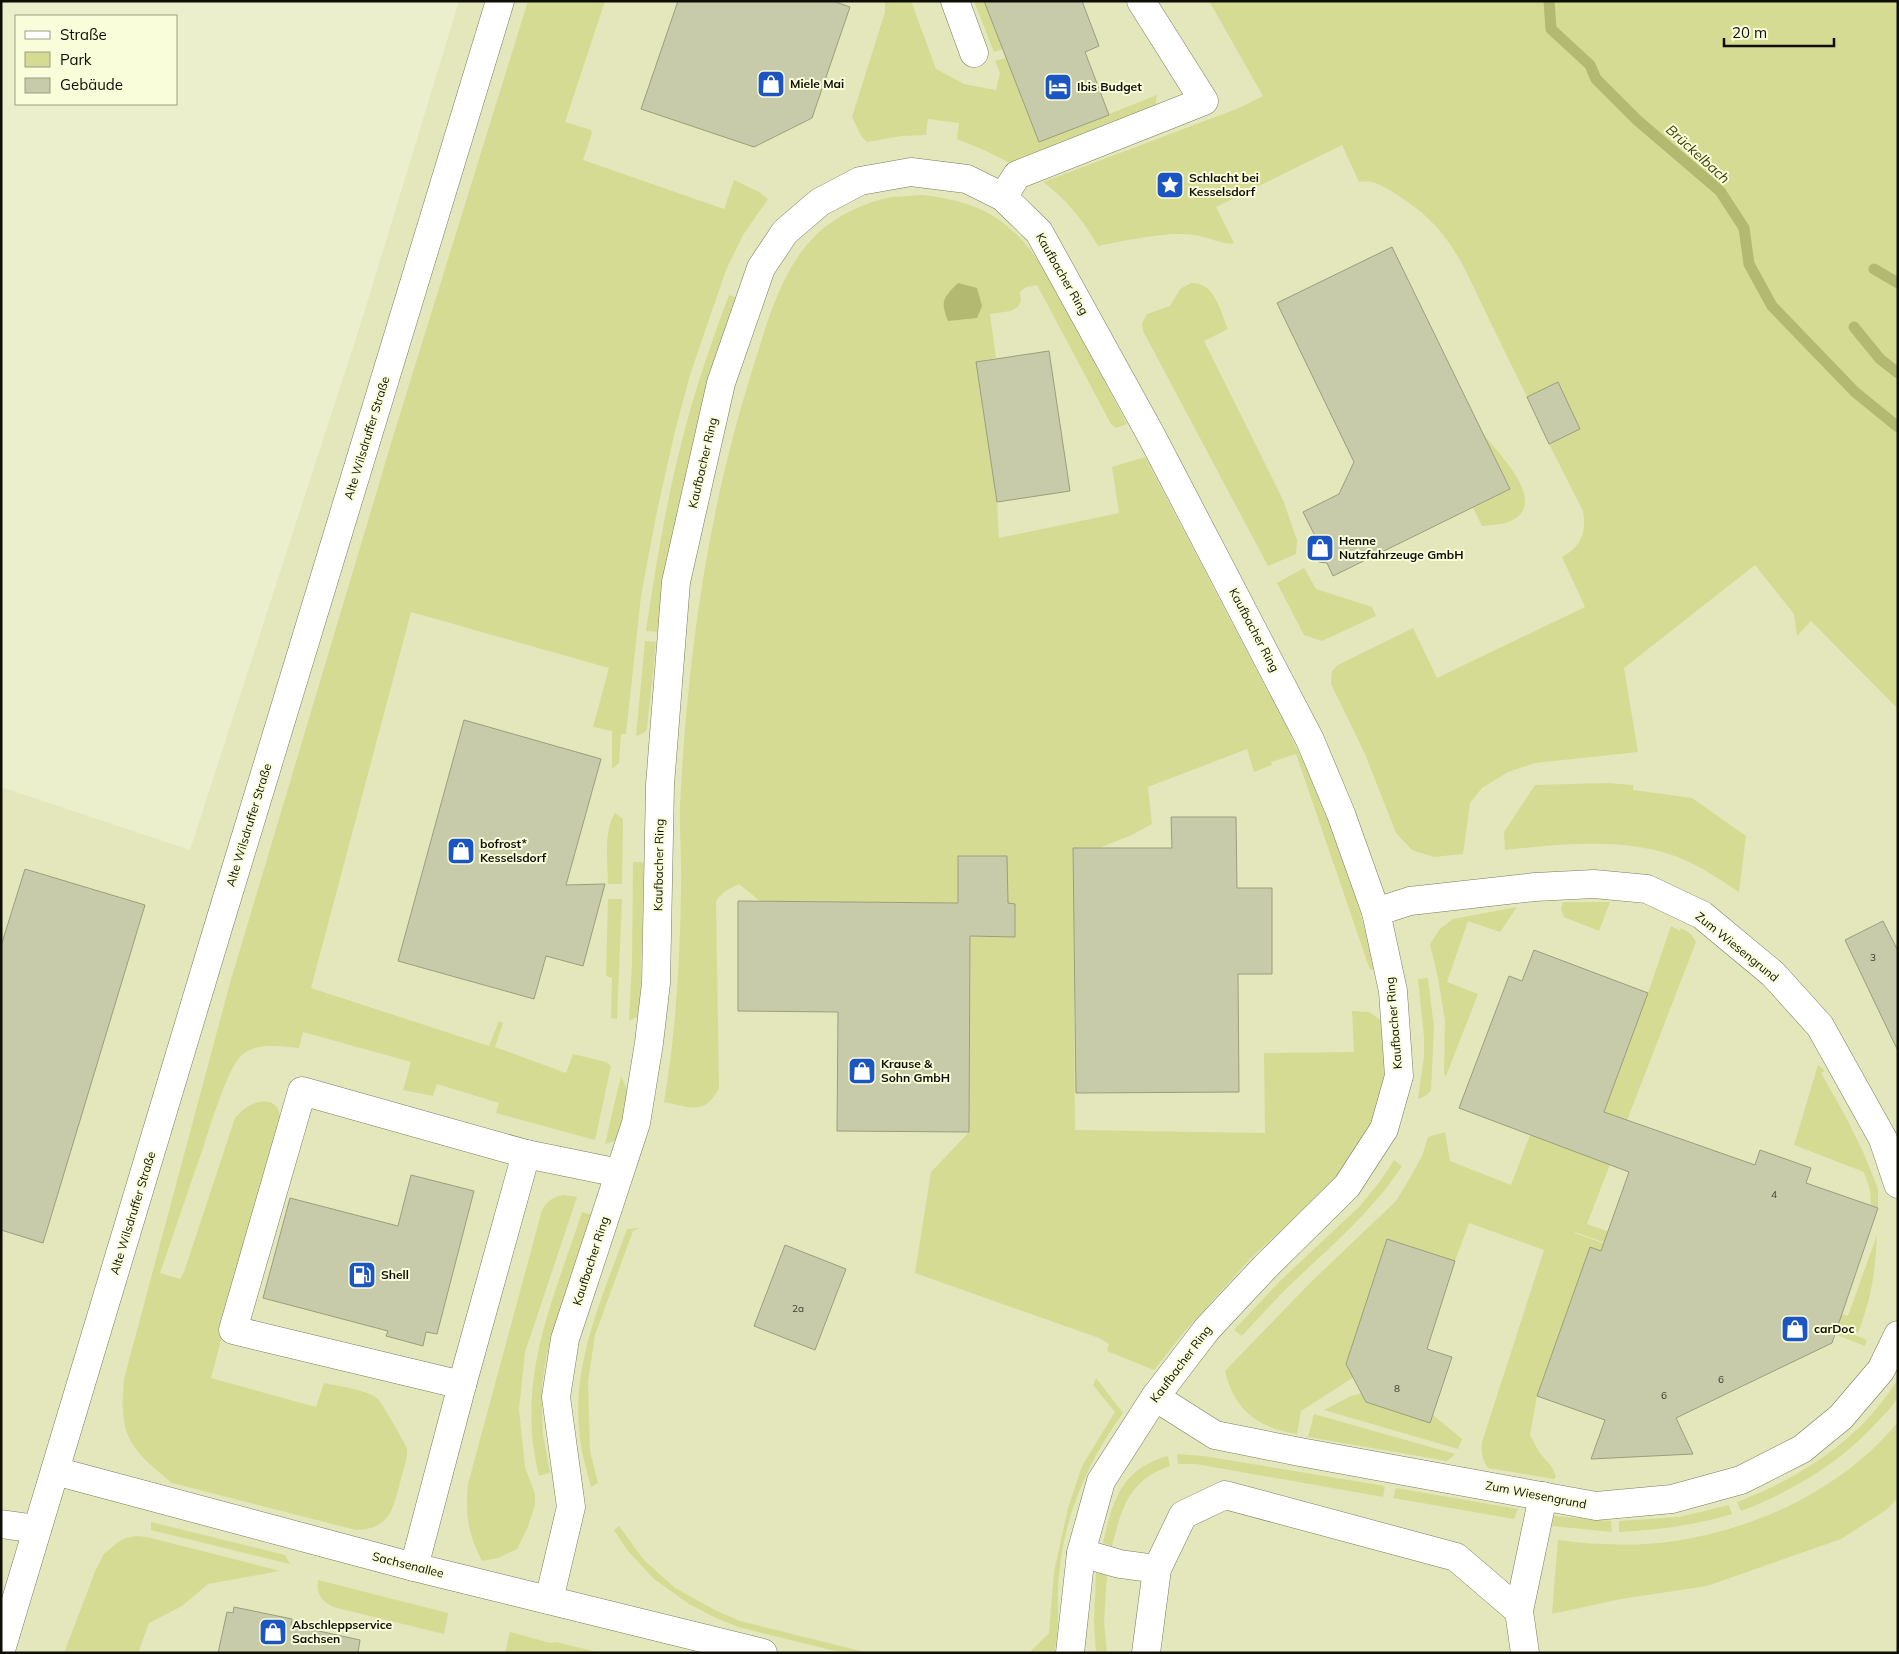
<svg xmlns="http://www.w3.org/2000/svg" width="1899" height="1654" viewBox="0 0 1899 1654" font-family="Mulish,sans-serif">
  <style>
    .built { fill: #e3e7bb }
    .green { fill: #d6db93; fill-rule: evenodd }
    .water { fill: #b4b972 }
    .lines { fill: none; stroke-linecap: round; stroke-linejoin: round }
    .stream { stroke: #b4b972; stroke-width: 11 }
    .building { fill: #c8cba9; stroke: #9b9e7c }
    .minor-casing { stroke: #7a7c5c; stroke-width: 29 }
    .minor { stroke: #fff; stroke-width: 28 }
    .labels { text-anchor: middle; stroke-width: 4; stroke-linejoin: round; paint-order: stroke }
    .number-label { font-size: 10px; fill: #3c3d2d }
    .poi-label { font-size: 12px; font-weight: bold; fill: #0e0e04; stroke: #fafdd9; text-anchor: start }
    .street-label { font-size: 12px; fill: #0e0e04; stroke: #fafdd9 }
    .water-label { font-size: 14px; font-style: italic; fill: #3e3f07; stroke: #fafdd9 }
  </style>
  <rect width="100%" height="100%" fill="#ecefcc"/>
  <polygon class="built" points="459,1 1256,1 1898,686 1898,1653 1,1653 1,787 190,850 365,310"/>
  <g class="green">
    <path d="M528 1H605L565 122 591 130 592 133 583 160 724 209 734 180 759 192 768 199 743 235 726 270 690 375 675 431 656 516 641 596 626 734H621L619 763 612 769V731L593 727 609 668 411 612 311 988 489 1046 499 1021 503 1023 495 1047 566 1073 573 1054 606 1062 611 1066 595 1140 496 1113 499 1103 437 1084 433 1096 403 1090 411 1062 303 1032 299 1048C281 1047 259 1042 243 1054 229 1064 210 1126 204 1145 189 1188 175 1230 160 1273L180 1279 184 1272 235 1118C238 1115 241 1111 244 1109 258 1099 280 1096 280 1119L211 1378 316 1407 324 1383C337 1386 369 1390 378 1399 382 1403 406 1445 407 1449 408 1458 403 1470 401 1479 393 1508 391 1529 356 1530L172 1483C128 1447 119 1436 124 1379L230 983 396 427Z"/>
    <polygon points="885,1 911,1 936,69 964,84 996,90 1000,73 995,61 1006,58 1039,142 1157,95 1155,112 1016,166 984,150 957,139 959,123 928,119 926,135 902,136 867,142 861,136 852,117 885,12"/>
    <polygon points="974,1 984,1 1003,49 994,52"/>
    <path d="M1209 1H1898V709L1811 621 1797 636 1794 614 1755 565 1624 668 1638 752 1535 763 1508 772 1482 788 1470 803 1463 854 1434 857 1412 850 1396 833 1365 754 1331 684 1332 671 1338 665 1413 628 1437 678 1585 607 1562 557C1581 547 1587 532 1583 511L1549 444 1580 429 1558 383 1527 397C1513 368 1499 340 1485 311 1460 258 1447 225 1394 193 1383 186 1373 179 1359 182L1342 145 1216 207 1234 243C1225 246 1205 236 1194 235 1168 231 1124 241 1098 246 1083 220 1066 199 1043 182L1239 108 1263 96Z"/>
    <path d="M923 195C953 199 983 205 1007 226 1035 248 1051 282 1068 312 1088 349 1107 387 1127 424L1116 428 1111 424 1037 285 1026 287 1020 292 1021 301 1018 307 1011 311 990 314 996 358 976 362 997 502 999 538 1119 513 1112 467 1145 457 1285 724 1309 774 1329 822 1356 899 1376 968 1370 970 1296 754 1271 762 1272 765 1254 772 1247 749 1148 787 1152 824 1132 835 1099 848 1073 849 1075 1130 1265 1133 1264 1053 1354 1052 1352 1011 1370 1012 1386 1025 1385 1074 1381 1093 1367 1134 1334 1180 1250 1259 1185 1331 1154 1370 1107 1351 1109 1344 1099 1338 915 1273 931 1172 969 1132 971 903 760 901 739 884C729 889 721 892 716 902L719 1088C705 1116 690 1107 664 1102 676 1031 680 961 681 890 682 861 679 832 680 804 688 654 707 514 752 371 767 324 780 270 816 235 834 217 867 201 892 197 902 196 913 196 923 195ZM958 856H1007V893L958 894ZM976 903 1015 904V937L975 936Z"/>
    <path d="M1191 283C1215 282 1220 311 1228 329L1204 341 1283 500 1297 540 1296 554 1268 566 1143 331 1142 323 1147 314 1170 306 1180 289Z"/>
    <path d="M729 295 738 298C726 335 713 373 702 411 681 483 668 558 657 632L646 631C657 556 670 480 691 407 702 369 715 332 729 295Z"/>
    <path d="M1484 435C1500 455 1554 508 1505 523 1498 525 1489 525 1482 526L1473 508 1510 489Z"/>
    <polygon points="1304,568 1316,589 1372,607 1376,616 1322,641 1304,635 1277,583"/>
    <polygon points="645,641 656,642 647,729 644,733 636,736"/>
    <path d="M1608 783 1633 785V790L1692 798 1746 836 1739 892C1722 881 1705 869 1687 861 1633 836 1562 844 1505 850L1504 832 1535 785Z"/>
    <path d="M615 813 623 819 622 884H608C608 862 603 832 615 813Z"/>
    <polygon points="633,862 644,862 640,1015 629,1021 632,963"/>
    <polygon points="608,899 622,899 617,1019 611,1018 612,978 606,976"/>
    <polygon points="1563,902 1610,902 1599,931 1564,917 1561,909"/>
    <polygon points="1517,907 1500,932 1468,921 1447,982 1478,994 1446,1076 1444,1074 1445,1020 1438,978 1430,944 1440,929 1453,919"/>
    <path d="M1671 926 1680 931 1681 928 1691 934 1696 942 1587 1224 1848 1316 1877 1235C1875 1273 1872 1296 1858 1333L1575 1232V1233L1860 1337 1867 1340 1865 1346 1798 1320 1590 1247 1537 1396 1530 1435 1539 1452 1552 1467 1556 1477 1554 1479 1488 1468C1482 1460 1481 1451 1482 1442L1544 1250 1469 1223 1455 1261 1387 1239 1347 1362 1354 1377 1301 1411 1297 1434C1258 1428 1234 1410 1225 1371L1311 1282 1396 1201 1411 1176 1422 1156 1428 1137 1445 1132 1450 1161 1511 1185 1530 1135 1648 993Z"/>
    <polygon points="1428,978 1434,1028 1431,1090 1427,1095 1418,1099 1424,1056 1424,1037 1418,979"/>
    <polygon points="1818,1065 1825,1071 1821,1073 1846,1117 1864,1154 1878,1189 1878,1208 1871,1205 1870,1190 1864,1172 1794,1145"/>
    <polygon points="621,1076 628,1092 617,1140 605,1144"/>
    <path d="M1394 1160 1402 1166C1372 1212 1329 1248 1289 1286 1273 1302 1257 1319 1242 1336L1234 1330 1280 1281 1360 1206 1381 1180Z"/>
    <path d="M564 1195 577 1197 525 1352 519 1409 525 1467 535 1494V1505L528 1527 517 1549 498 1558 482 1561C468 1534 465 1514 468 1484L542 1210C548 1200 553 1197 564 1195Z"/>
    <path d="M582 1212 593 1215 547 1353 542 1385V1413L543 1434 550 1473 539 1476C515 1380 553 1301 582 1212Z"/>
    <path d="M640 1228 633 1231 595 1335 588 1382 590 1451 598 1483 591 1487C587 1471 582 1455 580 1438 570 1365 603 1296 627 1229Z"/>
    <path d="M1096 1378 1123 1413C1088 1461 1064 1516 1059 1576 1056 1601 1061 1628 1054 1653H1029L1049 1633 1054 1572 1068 1508 1082 1466 1115 1412 1093 1385Z"/>
    <path d="M1898 1379C1898 1384 1899 1390 1898 1395 1896 1403 1886 1413 1880 1419 1842 1462 1793 1491 1741 1511L1737 1502C1801 1478 1862 1438 1898 1379Z"/>
    <polygon points="1362,1393 1369,1403 1430,1423 1433,1415 1462,1439 1458,1449 1324,1410 1351,1396"/>
    <polygon points="1314,1414 1455,1454 1447,1461 1308,1437"/>
    <path d="M1898 1422V1498L1886 1510 1841 1539 1707 1586 1621 1599 1552 1614 1558 1540C1596 1545 1637 1547 1675 1541 1759 1528 1844 1488 1898 1422Z"/>
    <polygon points="1177,1454 1204,1456 1385,1486 1383,1497 1196,1464 1178,1464"/>
    <path d="M1168 1456 1170 1466C1129 1480 1122 1507 1112 1546L1103 1543C1113 1500 1121 1469 1168 1456Z"/>
    <polygon points="1396,1488 1518,1509 1514,1519 1393,1498"/>
    <path d="M1729 1505 1732 1514C1695 1525 1658 1530 1619 1532V1521L1679 1517Z"/>
    <polygon points="1554,1516 1611,1521 1612,1532 1552,1526"/>
    <polygon points="151,1522 285,1555 290,1564 151,1530"/>
    <polygon points="619,1526 643,1559 675,1588 715,1610 740,1621 869,1653 843,1653 738,1627 716,1618 689,1604 654,1579 628,1551 614,1530"/>
    <polygon points="135,1536 147,1537 280,1571 208,1584 182,1606 149,1623 138,1653 64,1653 96,1569 104,1554 118,1542 126,1538"/>
    <polygon points="1096,1573 1107,1574 1104,1622 1107,1653 1096,1653 1094,1623"/>
    <path d="M318 1580 448 1613 444 1634 333 1607C321 1600 316 1594 318 1580Z"/>
    <polygon points="510,1632 550,1643 556,1642 601,1653 505,1653"/>
  </g>
  <path class="water" d="M958 283 977 288 982 306 977 318 948 321C940 301 943 298 958 283Z"/>
  <g class="lines">
    <g class="stream">
      <polyline points="1549,1 1551,29 1590,65 1596,79 1637,120 1720,191 1744,228 1749,264 1772,306 1855,392 1898,427"/>
      <polyline points="1874,269 1898,283"/>
      <polyline points="1854,327 1880,359 1898,373"/>
    </g>
  </g>
  <g class="building">
    <polygon points="678,1 833,1 850,7 812,118 754,147 641,109"/>
    <polygon points="984,1 1082,1 1099,46 1085,52 1109,115 1039,142"/>
    <polygon points="1392,247 1510,489 1333,576 1327,563 1319,562 1311,546 1315,536 1303,512 1339,494 1354,462 1277,303"/>
    <polygon points="1049,351 1070,491 997,502 976,362"/>
    <polygon points="1558,382 1580,429 1549,444 1527,397"/>
    <polygon points="464,720 601,759 566,885 605,884 583,966 546,956 534,999 398,961"/>
    <polygon points="1171,817 1236,817 1237,888 1272,888 1272,974 1238,974 1239,1092 1076,1093 1073,848 1172,848"/>
    <polygon points="958,856 1007,856 1008,903 1015,904 1015,937 970,936 969,1132 837,1131 838,1012 738,1011 738,901 958,903"/>
    <polygon points="25,869 145,905 43,1243 1,1230 1,946"/>
    <polygon points="1883,921 1898,951 1898,1051 1845,940"/>
    <polygon points="1534,950 1648,993 1604,1112 1755,1165 1760,1150 1811,1168 1806,1183 1878,1208 1832,1343 1676,1418 1693,1454 1591,1459 1605,1420 1537,1396 1590,1247 1601,1251 1629,1172 1459,1108 1509,976 1522,981"/>
    <polygon points="411,1175 474,1191 437,1334 426,1332 423,1346 386,1336 388,1331 263,1298 290,1198 398,1226"/>
    <polygon points="1387,1239 1455,1261 1427,1349 1452,1357 1430,1423 1366,1402 1346,1364"/>
    <polygon points="785,1245 846,1269 815,1350 754,1326"/>
    <polygon points="234,1607 292,1619 291,1625 360,1640 358,1653 218,1653 227,1612 233,1613"/>
  </g>
  <g class="lines">
    <defs>
      <g id="minor">
        <polyline points="955,1 974,53"/>
        <polyline points="1003,197 1017,175 1204,101 1141,1"/>
        <polyline points="1376,912 1410,901 1535,887 1594,884 1647,889 1702,915 1773,974 1820,1026 1883,1139 1898,1184"/>
        <polyline points="462,1385 233,1330 302,1091 526,1154 619,1173"/>
        <polyline points="1155,1397 1215,1435 1300,1452 1596,1506 1672,1499 1741,1480 1802,1449 1841,1417 1881,1370 1898,1335"/>
        <polyline points="55,1471 414,1567 763,1653"/>
        <polyline points="1,1524 37,1529"/>
        <polyline points="1081,1553 1120,1564 1157,1569 1183,1515 1225,1495 1456,1557 1519,1611"/>
        <polyline points="414,1567 462,1385 526,1154"/>
        <polyline points="549,1600 571,1507 556,1397 565,1339 636,1123 649,1043 656,983 660,785 676,582 721,383 761,268 785,232 820,202 860,181 911,172 967,179 1003,197 1039,232 1151,435 1310,740 1341,814 1376,912 1393,991 1399,1076 1384,1129 1347,1186 1265,1267 1207,1329 1155,1397 1101,1481 1081,1553 1070,1653"/>
        <polyline points="1,1650 217,931 500,1"/>
        <polyline points="1146,1653 1157,1569"/>
        <polyline points="1525,1653 1519,1611 1543,1496"/>
      </g>
    </defs>
    <use href="#minor" class="minor-casing"/>
    <use href="#minor" class="minor"/>
  </g>
  <defs>
    <symbol id="shop-square" viewBox="-11 -11 22 22"><rect x="-9" y="-9" width="18" height="18" rx="4" fill="#1a55c1" stroke="#fafdd9"/><path d="M-5-2.5h2.3a2.7 3.5 0 0 1 5.4 0H5L5.5 6h-11ZM-1.5-2.5h3a1.5 2.3 0 0 0-3 0Z" fill="#fff"/></symbol>
    <symbol id="hotel-square" viewBox="-11 -11 22 22"><rect x="-9" y="-9" width="18" height="18" rx="4" fill="#1a55c1" stroke="#fafdd9"/><path d="M-6-4.5h1.5V1H6V5H4.5V3h-9V5H-6ZM-4 0a1.8 1.8 0 1 1 3.6 0ZM.5 0V-2.5h3Q6-2.5 6 0Z" fill="#fff"/></symbol>
    <symbol id="sight-square" viewBox="-11 -11 22 22"><rect x="-9" y="-9" width="18" height="18" rx="4" fill="#1a55c1" stroke="#fafdd9"/><path d="M0-6L1.8-2.2L6-1.7L2.9 1.2L3.7 5.4L0 3.3L-3.7 5.4L-2.9 1.2L-6-1.7L-1.8-2.2Z" fill="#fff"/></symbol>
    <symbol id="fuel-square" viewBox="-11 -11 22 22"><rect x="-9" y="-9" width="18" height="18" rx="4" fill="#1a55c1" stroke="#fafdd9"/><path d="M-5.5-6h7V0h2V4h1.3V-2.5L3-4.5l.8-.8L6-3V5H2.5V1h-1V6h-7ZM-4.2-4.7v3.2H.2V-4.7Z" fill="#fff"/></symbol>
  </defs>
  <g fill-rule="evenodd">
    <use href="#shop-square" x="755" y="68" width="32" height="32"/>
    <use href="#hotel-square" x="1042" y="71" width="32" height="32"/>
    <use href="#sight-square" x="1154" y="169" width="32" height="32"/>
    <use href="#shop-square" x="1304" y="532" width="32" height="32"/>
    <use href="#shop-square" x="445" y="835" width="32" height="32"/>
    <use href="#shop-square" x="846" y="1055" width="32" height="32"/>
    <use href="#fuel-square" x="346" y="1259" width="32" height="32"/>
    <use href="#shop-square" x="1779" y="1313" width="32" height="32"/>
    <use href="#shop-square" x="257" y="1616" width="32" height="32"/>
  </g>
  <g class="labels">
    <g class="number-label">
      <text x="1873" y="961">3</text>
      <text x="1774" y="1198">4</text>
      <text x="798" y="1312">2a</text>
      <text x="1721" y="1383">6</text>
      <text x="1397" y="1392">8</text>
      <text x="1664" y="1399">6</text>
    </g>
    <g class="poi-label">
      <text x="790" y="88">Miele Mai</text>
      <text x="1077" y="91">Ibis Budget</text>
      <text x="1189" y="182">Schlacht bei<tspan x="1189" dy="14">Kesselsdorf</tspan></text>
      <text x="1339" y="545">Henne<tspan x="1339" dy="14">Nutzfahrzeuge GmbH</tspan></text>
      <text x="480" y="848">bofrost*<tspan x="480" dy="14">Kesselsdorf</tspan></text>
      <text x="881" y="1068">Krause &amp;<tspan x="881" dy="14">Sohn GmbH</tspan></text>
      <text x="381" y="1279">Shell</text>
      <text x="1814" y="1333">carDoc</text>
      <text x="292" y="1629">Abschleppservice<tspan x="292" dy="14">Sachsen</tspan></text>
    </g>
    <g class="street-label">
      <text transform="translate(1062 274) rotate(60)" y="4">Kaufbacher Ring</text>
      <text transform="translate(367 438) rotate(-73)" y="4">Alte Wilsdruffer Straße</text>
      <text transform="translate(703 463) rotate(-77)" y="4">Kaufbacher Ring</text>
      <text transform="translate(1254 630) rotate(62)" y="4">Kaufbacher Ring</text>
      <text transform="translate(249 825) rotate(-73)" y="4">Alte Wilsdruffer Straße</text>
      <text transform="translate(659 865) rotate(-89)" y="4">Kaufbacher Ring</text>
      <text transform="translate(1737 947) rotate(39)" y="4">Zum Wiesengrund</text>
      <text transform="translate(1394 1023) rotate(-95)" y="4">Kaufbacher Ring</text>
      <text transform="translate(133 1213) rotate(-73)" y="4">Alte Wilsdruffer Straße</text>
      <text transform="translate(591 1261) rotate(-72)" y="4">Kaufbacher Ring</text>
      <text transform="translate(1181 1364) rotate(-53)" y="4">Kaufbacher Ring</text>
      <text transform="translate(1536 1495) rotate(11)" y="4">Zum Wiesengrund</text>
      <text transform="translate(408 1565) rotate(14)" y="4">Sachsenallee</text>
    </g>
    <g class="water-label">
      <text transform="translate(1698 154) rotate(42)" y="5">Brückelbach</text>
    </g>
  </g>
  <rect width="1899" height="1654" fill="none" stroke="#0e0e04" stroke-width="5"/>
  <rect x="15" y="15" width="162" height="90" fill="#fafdd9" stroke="#9c9d84"/>
  <rect x="25" y="31" width="25" height="8" fill="#ffffff" stroke="#9c9d84"/>
  <text x="60" y="40" font-size="15" fill="#0e0e04">Straße</text>
  <rect x="25" y="52" width="25" height="15" fill="#d6db93" stroke="#9c9d84"/>
  <text x="60" y="65" font-size="15" fill="#0e0e04">Park</text>
  <rect x="25" y="78" width="25" height="15" fill="#c8cba9" stroke="#9c9d84"/>
  <text x="60" y="90" font-size="15" fill="#0e0e04">Gebäude</text>
  <path d="M1724 38v8h110v-8" fill="none" stroke="#0e0e04" stroke-width="2.5"/>
  <text x="1732" y="38" font-size="15" fill="#0e0e04" stroke="#fafdd9" stroke-width="4" paint-order="stroke">20 m</text>
</svg>
